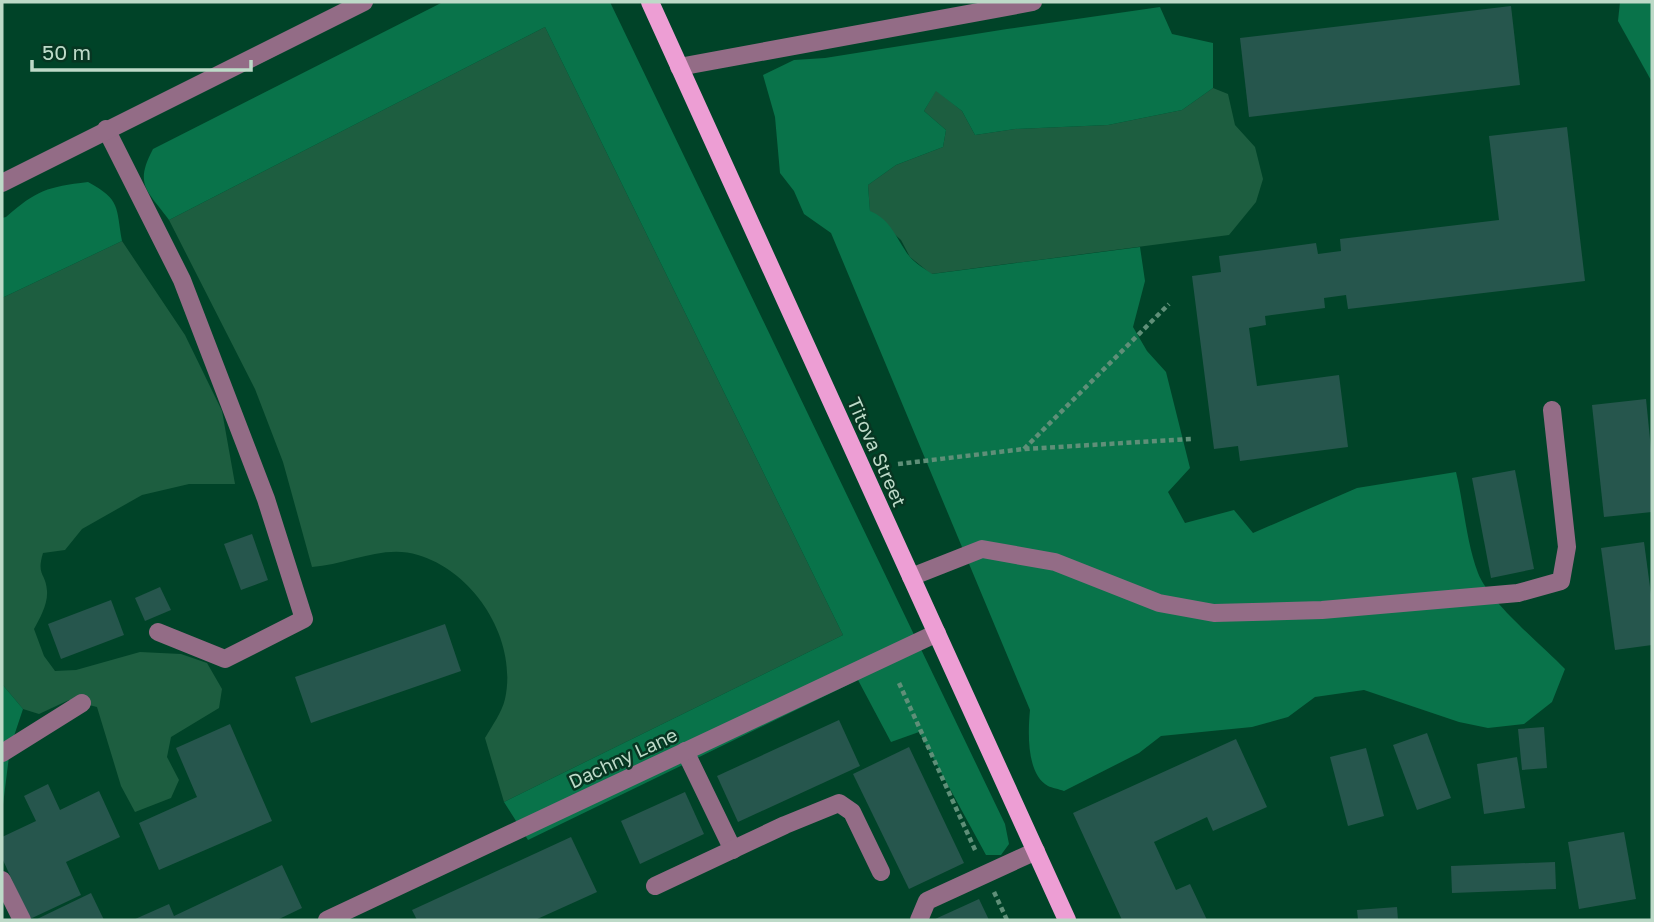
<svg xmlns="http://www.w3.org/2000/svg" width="1654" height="922" viewBox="0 0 1654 922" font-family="'Golos Text',sans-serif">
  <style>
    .green { fill: #1d5e40 }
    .forest { fill: #09734a }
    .building { fill: #26564d }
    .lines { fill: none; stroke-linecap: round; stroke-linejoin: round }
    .path { stroke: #5f8f78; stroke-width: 4.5; stroke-dasharray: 5 3.5; stroke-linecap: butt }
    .minor { stroke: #936c86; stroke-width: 18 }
    .major { stroke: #ed9ed4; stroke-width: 18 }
    .labels { text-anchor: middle; stroke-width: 5; stroke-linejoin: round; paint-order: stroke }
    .street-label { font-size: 19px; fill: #bddac8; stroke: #073622 }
  </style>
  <rect width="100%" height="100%" fill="#004328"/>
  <g class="green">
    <path d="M545 27 843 635 504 802 485 738C492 726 502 712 505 699 518 640 475 572 418 555 383 544 346 565 312 567L283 462 255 389 169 220Z"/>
    <polygon points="1213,88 1228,94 1235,125 1255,147 1263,179 1256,202 1229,235 931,274 910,257 901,240 870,212 868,185 896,165 943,147 946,130 924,111 936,90 962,111 975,135 1015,129 1108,125 1182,110"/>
    <path d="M122 241 185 335 222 411 235 484H189L142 495 82 529 65 550 43 553C36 576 46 573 47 591 48 604 40 618 34 629L44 656 55 671 76 670 140 652 181 654 207 663 222 689 219 708 171 737 167 757 179 780 171 798 135 812 121 786 97 707 69 700 39 714 23 709 2 684V298Z"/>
  </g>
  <g class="forest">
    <path d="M443 2H610L1005 824 1009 844 1001 855H986L919 732 891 742 858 680 528 840 504 802 843 635 545 27 169 220C147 190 134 185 153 149Z"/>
    <polygon points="1620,2 1652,2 1652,82 1618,21"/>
    <path d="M1160 7 1172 34 1213 43V88L1182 110 1108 125 1015 129 975 135 962 111 936 91 924 111 946 130 943 147 896 165 868 185 870 211C892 220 896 239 910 257 915 263 925 269 932 274L1140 247 1145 281 1133 327 1147 351 1166 372 1190 468 1168 492 1185 523 1234 510 1253 533 1357 488 1456 472C1464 505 1466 541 1478 573 1489 602 1542 645 1565 669L1552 702 1524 724 1488 728 1459 722 1364 690 1315 697 1288 717 1252 727 1161 736 1139 753 1064 791C1059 789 1052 788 1048 786 1026 774 1028 731 1030 710L831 233 804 214 794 191 780 173 775 117 763 75 794 60 825 58 1007 29Z"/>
    <path d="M88 182C121 200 116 207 122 241L2 298V218L6 217C37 190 47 187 88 182Z"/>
    <polygon points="2,684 23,709 10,748 2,813"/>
  </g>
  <g class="building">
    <polygon points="1511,6 1520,85 1249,117 1240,38"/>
    <polygon points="1567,127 1585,281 1348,309 1346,295 1324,298 1325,308 1265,316 1266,325 1249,328 1257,386 1339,375 1348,447 1240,461 1238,446 1214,449 1192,276 1221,272 1219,256 1316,243 1318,254 1341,251 1340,239 1499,220 1489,136"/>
    <polygon points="1646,399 1652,459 1652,512 1604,517 1592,405"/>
    <polygon points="1515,470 1534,569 1491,578 1472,478"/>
    <polygon points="252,534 268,580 241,590 224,544"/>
    <polygon points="1644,542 1652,602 1652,645 1615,650 1601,548"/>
    <polygon points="160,587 171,610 145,621 135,598"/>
    <polygon points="111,600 124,635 61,659 48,624"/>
    <polygon points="445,624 461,671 311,723 295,677"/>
    <polygon points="839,720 860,766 738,822 717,776"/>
    <polygon points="230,724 272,821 159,870 139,823 197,797 176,748"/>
    <polygon points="1544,727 1547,768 1522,770 1518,729"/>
    <polygon points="1427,733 1451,798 1417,810 1393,745"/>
    <polygon points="1236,739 1267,807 1213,831 1207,817 1154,842 1176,890 1190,884 1207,920 1122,920 1073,813"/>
    <polygon points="909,747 964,863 909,889 853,774"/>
    <polygon points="1366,748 1384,816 1348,826 1330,757"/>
    <polygon points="1517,757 1525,808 1484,814 1477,764"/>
    <polygon points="48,784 60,810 99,791 120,837 66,862 81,895 30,919 2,858 2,837 36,821 24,796"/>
    <polygon points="685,792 704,834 640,864 621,821"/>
    <polygon points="1624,832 1636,899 1579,909 1568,842"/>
    <polygon points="571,837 597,892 535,920 417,920 412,910"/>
    <polygon points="1555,862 1556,889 1452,893 1451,866"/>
    <polygon points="282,865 302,908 277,920 133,920 169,904 174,916"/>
    <polygon points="91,893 104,920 35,920"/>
    <polygon points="979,899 989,920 933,920"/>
    <polygon points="1397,907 1398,920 1358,920 1357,910"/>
  </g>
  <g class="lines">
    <g class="path">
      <polyline points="1024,449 1169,304"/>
      <polyline points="898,464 1024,449 1191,439"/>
      <polyline points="899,683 976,852"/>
      <polyline points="994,892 1007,920"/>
    </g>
    <g class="minor">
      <polyline points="679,67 1033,2"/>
      <polyline points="106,129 182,280 266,499 304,619 225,659 158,632"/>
      <polyline points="2,183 364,2"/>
      <polyline points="911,577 982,549 1055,562 1159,603 1214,613 1322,610 1518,593 1561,581 1567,547 1552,410"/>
      <polyline points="685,751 733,850"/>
      <polyline points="2,753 82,703"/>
      <polyline points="2,880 22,920"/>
      <polyline points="655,886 785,825 839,803 852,812 881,872"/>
      <polyline points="327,920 937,633"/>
      <polyline points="919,920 927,901 1036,851"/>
    </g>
    <polyline class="major" points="650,2 1067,920"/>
  </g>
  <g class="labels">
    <g class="street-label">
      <text transform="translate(877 452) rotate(66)" y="7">Titova Street</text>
      <text transform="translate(623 758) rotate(-25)" y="7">Dachny Lane</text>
    </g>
  </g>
  <rect width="1654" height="922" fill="none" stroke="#bddac8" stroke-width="7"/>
  <path d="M32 60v10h219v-10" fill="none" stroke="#bddac8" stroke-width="3.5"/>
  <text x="42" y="60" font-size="21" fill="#bddac8" stroke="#073622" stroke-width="5" paint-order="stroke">50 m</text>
</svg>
